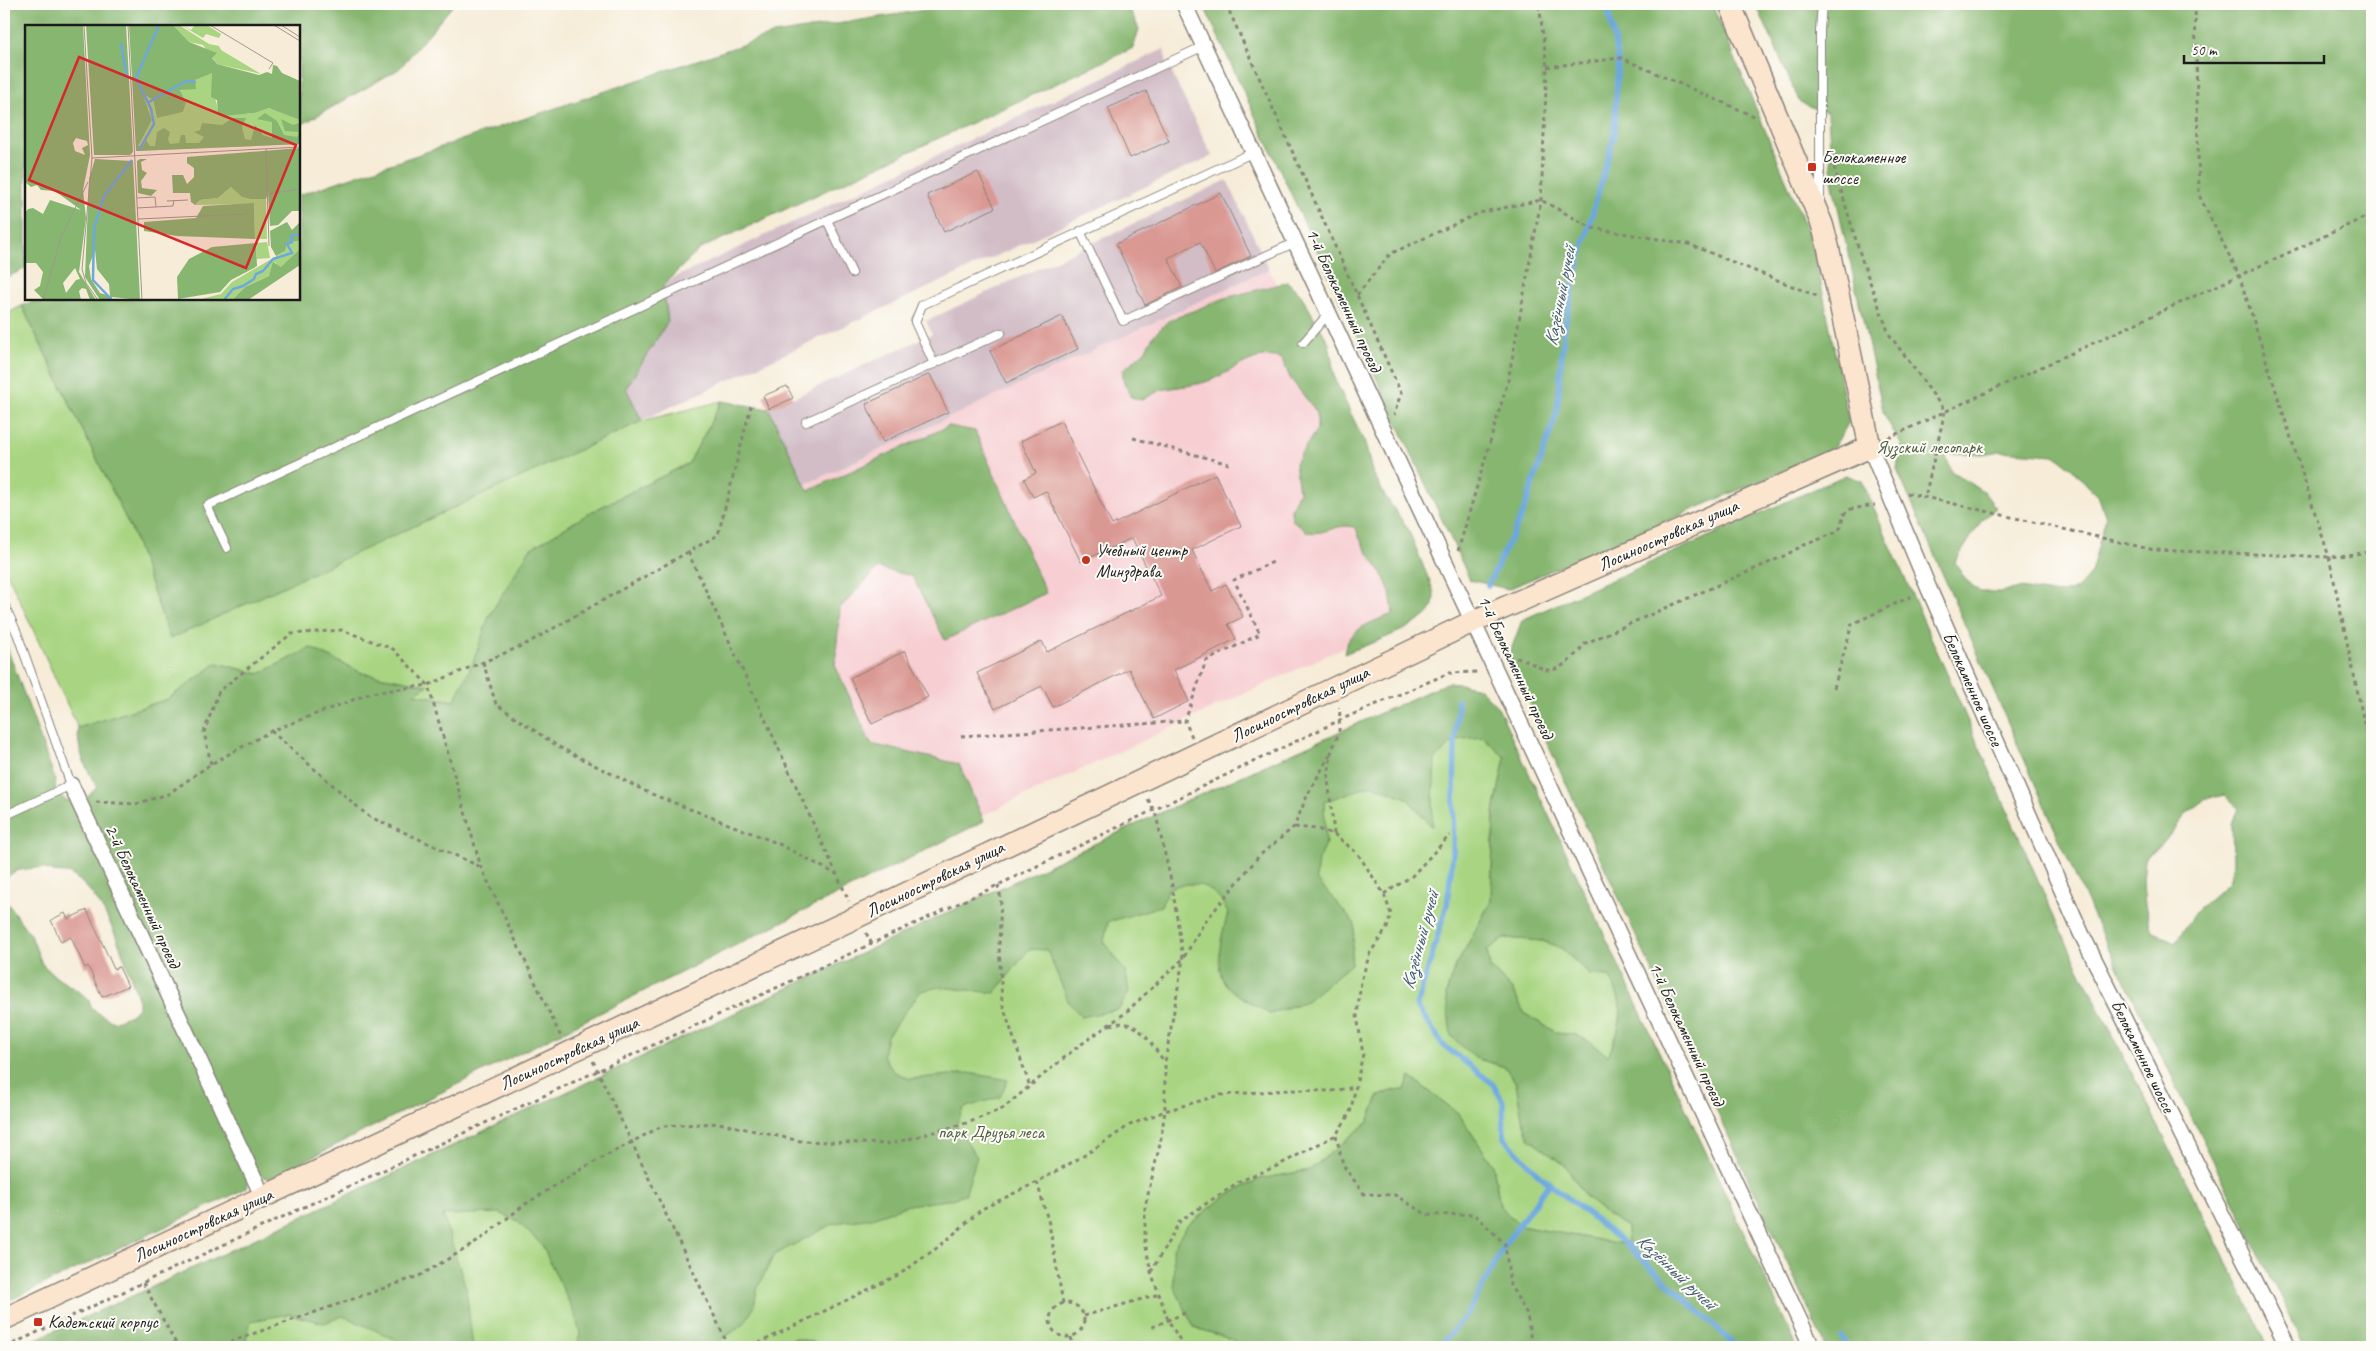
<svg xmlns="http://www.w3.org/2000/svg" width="2376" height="1351" viewBox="0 0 2376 1351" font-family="Caveat,sans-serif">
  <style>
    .built { fill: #f7cfd3 }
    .industrial { fill: #d2bdc7 }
    .green { fill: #a9d582; stroke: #62784f }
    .forest { fill: #86b670; stroke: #516946; fill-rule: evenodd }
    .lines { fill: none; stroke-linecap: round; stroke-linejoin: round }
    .stream { stroke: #6da8de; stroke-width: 5.5 }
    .building { fill: #da9893 }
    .lane-casing { stroke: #89847a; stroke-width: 10 }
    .street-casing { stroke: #89847a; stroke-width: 18 }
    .secondary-casing { stroke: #89847a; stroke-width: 24 }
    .path { stroke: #89847a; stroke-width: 3; stroke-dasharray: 4 4; stroke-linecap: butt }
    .lane { stroke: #fff; stroke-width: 8 }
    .street { stroke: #fff; stroke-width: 15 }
    .secondary { stroke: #fce5cf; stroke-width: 21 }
    .poi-dot { fill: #c8321e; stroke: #fdfcf7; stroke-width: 2 }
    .labels { text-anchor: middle; stroke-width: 4; stroke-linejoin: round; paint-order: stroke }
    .poi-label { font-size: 18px; fill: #1c1c1c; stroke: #fdfcf7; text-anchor: start }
    .street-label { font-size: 18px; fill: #1c1c1c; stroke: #fdfcf7 }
    .park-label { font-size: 18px; fill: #4d5d40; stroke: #fdfcf7 }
    .water-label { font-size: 19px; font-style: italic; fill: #405b73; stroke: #fdfcf7 }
    .inset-river { fill: none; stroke: #6da8de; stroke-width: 2.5 }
    .inset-road { fill: none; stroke: #9f998d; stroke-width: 1 }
    .view { fill: #d62828; fill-opacity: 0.15; stroke: #d62828; stroke-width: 2.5 }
    .inset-edge { fill: none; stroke: #1c1c1c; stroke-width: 2.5 }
  </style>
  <rect width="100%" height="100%" fill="#fdfcf7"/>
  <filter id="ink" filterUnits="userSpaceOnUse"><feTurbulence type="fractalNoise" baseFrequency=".02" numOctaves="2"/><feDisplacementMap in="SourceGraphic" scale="10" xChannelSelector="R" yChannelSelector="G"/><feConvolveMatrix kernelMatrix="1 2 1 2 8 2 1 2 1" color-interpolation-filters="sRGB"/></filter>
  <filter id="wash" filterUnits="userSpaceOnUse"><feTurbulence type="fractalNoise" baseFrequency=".0096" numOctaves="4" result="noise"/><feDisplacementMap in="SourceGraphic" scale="20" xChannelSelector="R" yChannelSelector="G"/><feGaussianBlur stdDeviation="1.12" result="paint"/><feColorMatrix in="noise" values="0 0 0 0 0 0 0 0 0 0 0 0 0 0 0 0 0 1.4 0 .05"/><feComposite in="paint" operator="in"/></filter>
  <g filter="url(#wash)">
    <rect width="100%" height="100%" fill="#f6ecd8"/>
    <polygon class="built" points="1269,269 1426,609 904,852 746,512"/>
    <g class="industrial">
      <polygon points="1164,49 1167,63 1212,156 170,639 132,531"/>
      <polygon points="1227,180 1269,269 804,485 769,409 932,334 926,321"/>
    </g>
    <g class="green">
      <polygon points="22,306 132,531 170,638 642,421 722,401 689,463 591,512 472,665 454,701 413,694 427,685 362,673 311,648 259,674 217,663 168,699 78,728 4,566 4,315"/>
      <polygon points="1449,682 1479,688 1505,757 1494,813 1491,901 1453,972 1446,994 1475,1058 1505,1067 1516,1083 1522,1118 1529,1139 1566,1166 1585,1196 1609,1216 1627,1227 1628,1246 1520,1226 1500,1206 1493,1165 1458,1113 1410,1077 1405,1090 1391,1091 1378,1097 1368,1122 1310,1170 1260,1179 1193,1327 1233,1340 1241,1347 830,1347 796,1338 779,1347 18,1347 146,1290 1156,815"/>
      <path d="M1505 938 1543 941 1561 948 1590 975 1609 976C1627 1007 1622 1025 1608 1056L1592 1043 1576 1035 1557 1033 1525 1014 1511 988 1490 968 1487 950Z"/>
    </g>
    <g class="forest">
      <polygon points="4,4 454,4 399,69 299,126 299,26 26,26 26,268 8,277 4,269"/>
      <polygon points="962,4 1127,4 1139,29 1133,48 700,249 663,285 668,321 626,388 642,421 170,639 132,531 22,306 38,299 299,299 299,195 774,34"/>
      <polygon points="1203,4 1712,4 1813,244 1849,422 1832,450 1508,589 1470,580"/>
      <path d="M1756 4H2372V1347H2305L2096 923 1897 470 1901 444 1884 415 1832 180 1828 113 1800 103ZM2000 451 2054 455 2071 467 2099 498 2106 517 2091 573 2078 588 2059 594 2020 588 2001 592H1980L1965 579 1955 562 1982 520 1996 508 1983 491 1951 471 1945 453 1982 454ZM2224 795 2238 808 2232 825 2233 864 2229 883 2197 911 2175 942 2152 931C2143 906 2141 881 2146 855L2161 846 2187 813 2204 800Z"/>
      <path d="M1288 282 1301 295 1329 343 1335 380 1365 443 1372 471 1385 496 1408 529 1434 592C1434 599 1434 608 1428 614 1413 629 1366 645 1344 654 1347 629 1372 622 1393 614 1392 605 1391 595 1388 587 1380 566 1362 550 1356 528 1339 521 1325 536 1308 532 1303 530 1297 523 1292 520L1291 509 1299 492 1295 463 1317 429V419L1315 410 1290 378 1282 359C1258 349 1233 371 1211 380 1196 386 1178 386 1162 390 1155 392 1148 397 1142 400L1131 397 1123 380V370L1145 351 1154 335 1168 321 1225 298Z"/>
      <path d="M722 401 769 409 808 491 949 426 975 431 1046 593 945 640 912 576 878 568 840 608 835 665 871 744 959 764 984 821 268 1179 253 1172 245 1189 4 1303V887L8 904 31 936 42 964 56 977 81 993 89 1000 92 1009 113 1022 131 1015 138 1008V998C124 959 109 899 72 875 67 872 59 873 53 872 46 869 43 867 35 868 21 870 10 869 4 884V639L54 776 56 791 65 800 82 802 97 787C86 768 77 751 78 728L168 699 217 663 259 674 311 648 362 673 428 685 414 694 454 701 472 665 489 616 530 549 591 512 689 463Z"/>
      <polygon points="1846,475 1862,481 2060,930 2269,1347 1826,1347 1508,658 1522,620"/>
      <path d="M1449 682 1479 688 1498 707 1797 1347H1241L1233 1340 1194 1327 1174 1287 1173 1248 1186 1227 1225 1196 1260 1179 1310 1170 1368 1122 1378 1097 1391 1091 1405 1090 1410 1077 1458 1113 1493 1165 1500 1206 1520 1226 1628 1245 1627 1227 1609 1216 1585 1196 1566 1166 1529 1139 1522 1118 1516 1083 1505 1067 1475 1058 1451 1036 1446 995 1453 972 1491 901 1494 813 1505 757 1483 737 1455 740 1435 759 1432 827 1407 798 1372 785 1324 802 1326 843 1318 860 1316 879 1355 924 1351 964 1307 1001 1269 1014C1257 1006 1241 998 1229 988 1211 971 1222 934 1228 913 1214 885 1198 879 1169 888L1161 906 1108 922 1104 941 1126 973 1129 992 1119 1009 1082 1017 1069 1003 1047 950 1029 949 995 993 939 987 921 991 887 1036 883 1055 893 1071 910 1079 969 1073 1008 1080 1000 1097 964 1108 956 1125 977 1157 965 1195 948 1200 908 1205 872 1218 835 1223 774 1255 757 1289 754 1307 744 1324 711 1347H577L580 1333 575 1315 542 1245 516 1220 499 1213 443 1215 466 1288 473 1347H405L395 1339 343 1316 324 1323 288 1314 251 1321 246 1339 251 1347H18L146 1290 1156 815ZM1505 938 1543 941 1561 948 1590 975 1609 976C1627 1006 1622 1025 1608 1056L1592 1043 1576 1035 1557 1033 1525 1014 1511 988 1490 968 1487 950Z"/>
      <polygon points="796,1338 830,1347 779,1347"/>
    </g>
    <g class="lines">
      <g class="stream">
        <polyline points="1488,585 1523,513 1557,412 1564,330 1576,272 1614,136 1618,59 1607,4"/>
        <polyline points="1458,701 1455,740 1453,853 1447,905 1417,1006 1443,1045 1492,1083 1503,1101 1504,1138 1539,1175 1628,1246 1737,1347"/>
        <polyline points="1842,1338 1848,1347"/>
        <polyline points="1439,1347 1469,1312 1505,1244 1550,1182"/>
      </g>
    </g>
    <g id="blocks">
      <g class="building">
        <polygon points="1146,91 1169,141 1130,158 1108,108"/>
        <polygon points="978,172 995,208 944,232 927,195"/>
        <polygon points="1221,193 1251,256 1215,273 1200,242 1168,258 1182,287 1145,305 1116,244"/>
        <polygon points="1062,316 1078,349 1006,383 990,351"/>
        <polygon points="930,374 948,412 883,442 866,404"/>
        <polygon points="787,386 793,398 769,409 763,396"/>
        <polygon points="1061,421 1112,525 1215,474 1241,526 1192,550 1212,591 1226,584 1243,617 1228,624 1236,639 1174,670 1189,701 1154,719 1129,669 1053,707 1042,686 995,709 977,673 1042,641 1047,652 1161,596 1132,538 1081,562 1046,491 1033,497 1024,479 1036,473 1021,441"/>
        <polygon points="905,651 928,697 872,724 850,678"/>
        <polygon points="87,910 114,969 119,967 128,986 102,997 88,966 85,968 71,937 61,942 51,920 65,913 68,919"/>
      </g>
    </g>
  </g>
  <g filter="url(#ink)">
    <use href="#blocks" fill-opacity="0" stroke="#89847a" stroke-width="1"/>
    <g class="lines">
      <defs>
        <g id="lane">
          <polyline points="1820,202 1820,30 1822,4"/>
          <polyline points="827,220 852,273"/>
          <polyline points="1080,231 1123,321 1296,242"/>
          <polyline points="1303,343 1329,313"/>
          <polyline points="934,364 915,322 922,305 1254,152"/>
          <polyline points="806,422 1001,333"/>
          <polyline points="227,548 207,506 1204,46"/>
          <polyline points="4,604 17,633 71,785 4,816"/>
        </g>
        <g id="street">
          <polyline points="1184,4 1812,1347"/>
          <polyline points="1870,447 1929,589 2081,933 2288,1347"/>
          <polyline points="71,785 263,1197"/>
        </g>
        <polyline id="secondary" points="4,1319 857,917 1474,621 1870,447 1828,246 1822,224 1730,4"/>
      </defs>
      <use href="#lane" class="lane-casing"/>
      <use href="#street" class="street-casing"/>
      <use href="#secondary" class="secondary-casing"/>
      <g class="path">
        <polyline points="1226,4 1401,393 1394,415"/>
        <polyline points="2195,4 2199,195 2239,275 2329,557 2372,760"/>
        <polyline points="1547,67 1621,58 1756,117"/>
        <polyline points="1834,167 1862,260 1889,334 1945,411 1925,497"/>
        <polyline points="1357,295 1390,254 1479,213 1541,200 1592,228 1688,244 1819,297"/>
        <polyline points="1133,438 1229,464"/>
        <polyline points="1888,438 2372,214"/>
        <polyline points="1907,493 2154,550 2329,557 2372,552"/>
        <polyline points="1458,551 1508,381 1541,200 1547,67 1539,4"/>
        <polyline points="688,552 849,901"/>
        <path d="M1508 658C1528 658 1525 661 1541 668 1558 677 1576 654 1586 643L1784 556 1802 546 1837 532 1841 527 1843 515 1851 509 1875 505"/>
        <polyline points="483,662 496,704 557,746 649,793 777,843 836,874"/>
        <polyline points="1834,688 1852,624 1914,595"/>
        <polyline points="271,731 368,816 481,867"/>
        <polyline points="961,736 1185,721"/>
        <polyline points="1192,737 1185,721 1206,661 1260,634 1234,580 1273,562"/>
        <polyline points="211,764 204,732 219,691 291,634 342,630 393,649 428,685 481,867 561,1037"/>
        <polyline points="1148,799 1156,815 1172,885 1183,959 1165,1062 1165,1111 1160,1144 1145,1207 1145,1242 1151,1272 1159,1294 1168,1320 1184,1347"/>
        <polyline points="96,802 136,804 168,794 211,764 271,731 371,693 428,685 524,645 718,535 751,406"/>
        <polyline points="1334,834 1328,779 1331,753 1339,732 1340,707"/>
        <polyline points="998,885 1001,899 999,945 1002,1003 1030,1087"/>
        <polyline points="1384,894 1412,876 1450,835"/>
        <polyline points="866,933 872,944"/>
        <path d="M1110 1025C1139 1016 1149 1043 1165 1062"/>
        <polyline points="593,1061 729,1347"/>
        <polyline points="1336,1135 1343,1165 1364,1194 1395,1195 1427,1215 1474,1214 1505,1244 1510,1285 1527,1314 1532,1347"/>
        <polyline points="1037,1182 1049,1224 1063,1303"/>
        <polyline points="1151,1272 1180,1221 1240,1181 1277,1166 1336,1135 1350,1113 1363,1054 1357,1016 1361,981 1370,953 1387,928 1391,914 1384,894 1358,854 1334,834 1317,829 1294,827"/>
        <polyline points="143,1283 178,1347"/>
        <circle cx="1067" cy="1320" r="17"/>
        <polyline points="1084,1316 1159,1294"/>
        <polyline points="1152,1327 1185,1313"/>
        <polyline points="1071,1337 1073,1347"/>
        <polyline points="6,1347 274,1221 998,885 1340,720 1449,673 1478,672"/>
        <polyline points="215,1347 419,1276 477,1242 524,1205 585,1167 662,1126 719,1123 800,1141 890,1144 970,1122 1002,1109 1076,1048 1124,1014 1183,959 1204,923 1259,856 1294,827 1307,796 1331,753"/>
        <polyline points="751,1347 900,1274 941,1245 982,1209 1037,1182 1085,1155 1130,1125 1165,1111 1220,1095 1288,1090 1332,1091 1356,1087"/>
      </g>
      <use href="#lane" class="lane"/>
      <use href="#street" class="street"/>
      <use href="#secondary" class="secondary"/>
    </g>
  </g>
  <g class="poi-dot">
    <rect x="1807" y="162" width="10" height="10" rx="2.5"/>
    <circle cx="1086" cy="560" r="5"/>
    <rect x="33" y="1317" width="10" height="10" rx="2.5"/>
  </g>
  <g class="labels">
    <g class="poi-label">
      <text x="1822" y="163">Белокаменное<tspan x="1822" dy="21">шоссе</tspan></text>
      <text x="1096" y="556">Учебный центр<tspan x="1096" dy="21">Минздрава</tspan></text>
      <text x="48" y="1328">Кадетский корпус</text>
    </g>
    <g class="street-label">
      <text transform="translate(1344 300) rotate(65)" y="6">1-й Белокаменный проезд</text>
      <text transform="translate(1668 535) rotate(-24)" y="6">Лосиноостровская улица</text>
      <text transform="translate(1516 667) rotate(65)" y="6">1-й Белокаменный проезд</text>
      <text transform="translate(1973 689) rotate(66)" y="6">Белокаменное шоссе</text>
      <text transform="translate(1300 704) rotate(-26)" y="6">Лосиноостровская улица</text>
      <text transform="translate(935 879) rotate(-26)" y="6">Лосиноостровская улица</text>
      <text transform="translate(143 896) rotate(65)" y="6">2-й Белокаменный проезд</text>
      <text transform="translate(1687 1034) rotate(65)" y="6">1-й Белокаменный проезд</text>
      <text transform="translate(569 1053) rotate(-25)" y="6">Лосиноостровская улица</text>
      <text transform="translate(2143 1056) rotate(64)" y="6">Белокаменное шоссе</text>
      <text transform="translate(203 1225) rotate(-25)" y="6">Лосиноостровская улица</text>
    </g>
    <g class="park-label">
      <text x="1929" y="453">Яузский лесопарк</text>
      <text x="991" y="1138">парк Друзья леса</text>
    </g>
    <g class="water-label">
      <text transform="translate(1559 296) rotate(-79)" y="7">Казённый ручей</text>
      <text transform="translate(1419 940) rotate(-75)" y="7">Казённый ручей</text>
      <text transform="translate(1677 1271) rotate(43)" y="7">Казённый ручей</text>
    </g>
  </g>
  <g transform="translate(25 25)">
    <rect width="275" height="275" fill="#f6ecd8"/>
    <path d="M148 0H154L184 19 194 21 196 25 236 49 192 39 178 20 164 17ZM156 0 166 5 170 0H182L196 9 194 13 181 9 178 13ZM187 48V61L193 84 223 89 244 83 257 87 275 95V119L111 126 112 118 127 95 118 69 128 75 132 92 158 87 161 78 155 66 177 50ZM206 162 226 174H241L242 214H230L229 179 170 180 175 175 193 173ZM275 216V224L258 241 254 243 250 237 244 251 220 262 207 275H172L196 269 207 257 260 226 263 217ZM242 217 245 233 232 234 231 218Z" fill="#a9d582"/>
    <path d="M0 0H58L65 130 58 165 61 193 54 247 71 275H65L61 264 57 263 54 266 56 275H19L9 265 15 261 18 247 11 238H0V188L3 184 8 183 18 189 25 175 56 185 30 166 16 165 12 160 6 162 0 157ZM51 113 62 116 63 120 57 123 60 130 50 126 48 118ZM50 243 55 254 51 255 41 268 38 258ZM61 0H101L108 127 105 130H69ZM104 0H148L164 17 192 28 187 33 192 39 234 50 242 47 247 49 248 40 252 41 257 48 275 56V95L244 83 229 88 198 91 193 88 192 75 186 72 187 48 170 55 171 64 155 65 161 78 158 87 132 93 128 75 118 69 127 95 113 121H118L121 115 125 121H130L132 107 139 103 145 107 143 114 145 119 154 118 156 110H160L161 118H174L179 112 169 107 175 105 177 98 197 100 208 93H221L217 102 220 114 226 115 230 100 238 110 247 113V97L232 94 240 88 252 96 259 110 272 112 274 107 260 106 256 94 268 100 274 98 275 119 111 126ZM275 123V186H267L253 200 245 201 243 167 241 174H226L217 172 206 162 193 173 175 175 170 180 166 177 165 168H148L147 150H158L162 159 169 152V143L162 138V132ZM70 134 108 136 115 275 87 272 86 275H75L60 252 64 154ZM70 225 72 244 84 259 85 271 75 268 66 254 64 241ZM115 134H122L116 137 117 145 122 148 116 156 117 163 132 165 126 171 113 168 112 136ZM229 178 230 214 152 211 119 206V197L171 193 178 181ZM262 197 267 205 275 197V216L263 217 260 226 251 231 246 222 245 206ZM231 218 232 241 229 243 206 255 195 267 153 274 152 252 164 234 187 222ZM275 224V240L223 275H207L220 262 244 251 248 237 256 242Z" fill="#86b670" fill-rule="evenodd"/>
    <path class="inset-river" d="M96 18 102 53M124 77 161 56 171 57M114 125 129 99 126 84 111 53 134 0M87 275 68 255 69 204 79 171 107 135M199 275 208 264 218 261 229 254 231 249 238 246 248 234 267 228 262 219 267 217 266 211 275 209"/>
    <path class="inset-road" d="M59 0 67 133 57 244 61 258 73 275M103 0 117 275M185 0 248 38 244 44M249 0 275 16M256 0 275 12M241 124 244 221M67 133 275 122M244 169 275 164M112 173 130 172 131 182M142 176 163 175M112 183 148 181 149 175M113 194 221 189V185M18 275 36 212 63 157"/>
    <path class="view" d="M54 32 271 120 221 243 4 155Z"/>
    <rect width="275" height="275" class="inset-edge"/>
  </g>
  <rect width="2376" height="1351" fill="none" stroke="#fdfcf7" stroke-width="20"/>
  <path d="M2184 55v8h140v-8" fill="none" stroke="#1c1c1c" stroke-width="2.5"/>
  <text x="2191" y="55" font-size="15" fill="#1c1c1c" stroke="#fdfcf7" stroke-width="4" paint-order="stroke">50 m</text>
</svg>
